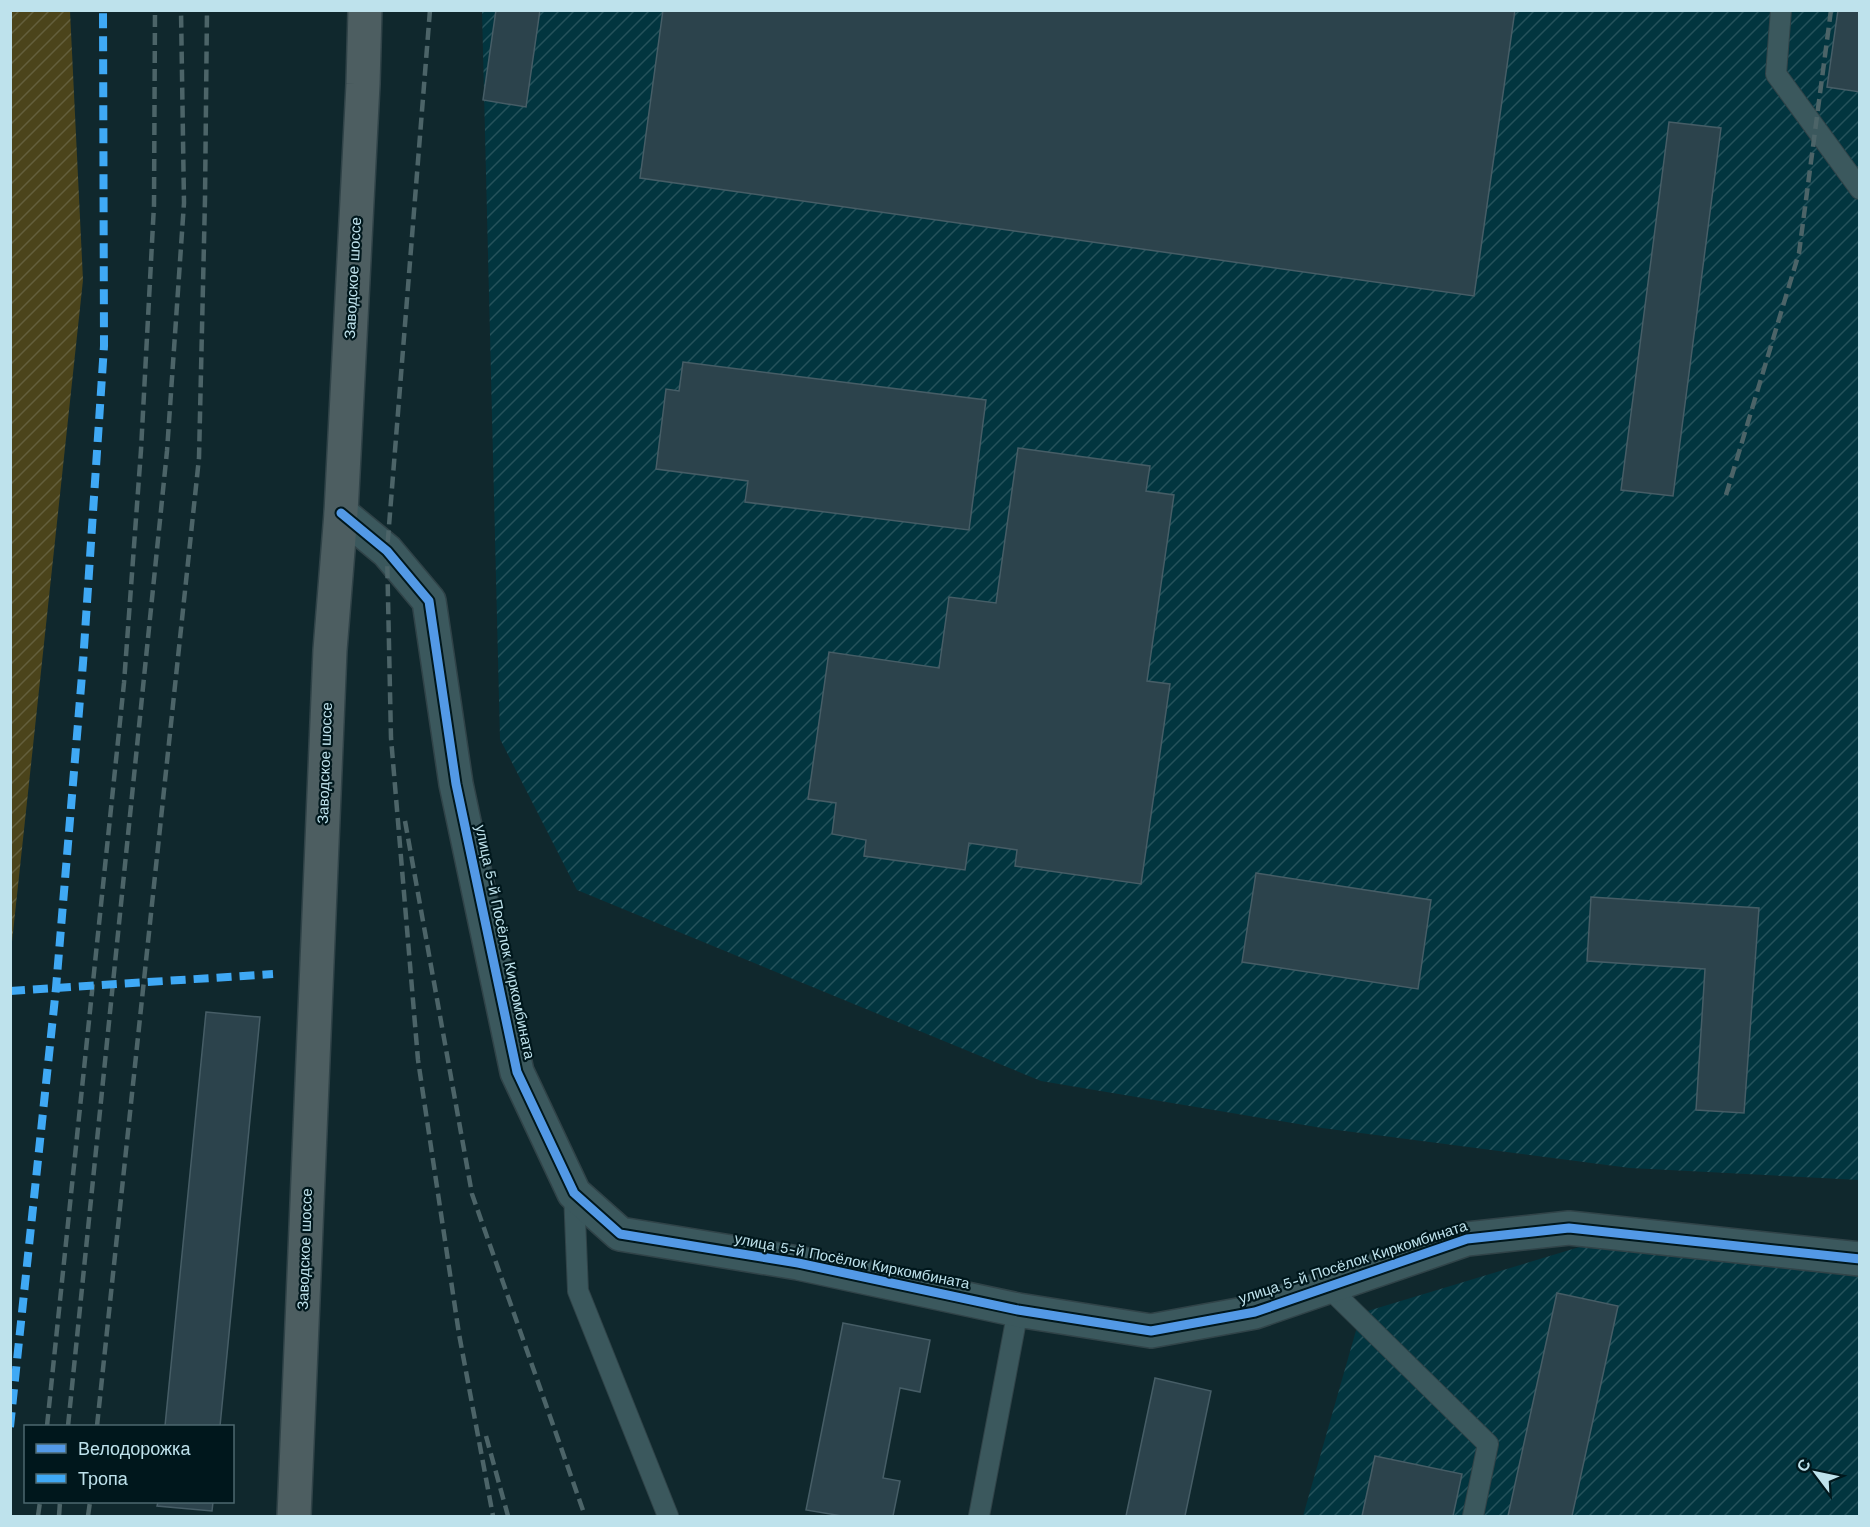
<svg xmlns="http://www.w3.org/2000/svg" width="1870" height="1527" viewBox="0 0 1870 1527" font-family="'Work Sans',sans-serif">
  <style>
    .industrial { fill: url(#industrial-furrows) }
    .garden { fill: url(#garden-furrows) }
    .building { fill: #2c434c; stroke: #465d66; stroke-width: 1.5 }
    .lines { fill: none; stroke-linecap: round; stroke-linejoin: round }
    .service-casing { stroke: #304348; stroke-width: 22 }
    .minor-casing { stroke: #304348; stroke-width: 36 }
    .primary-casing { stroke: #304348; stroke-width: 36 }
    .service { stroke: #3b585d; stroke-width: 20 }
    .minor { stroke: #3b585d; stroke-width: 33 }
    .primary { stroke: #4d5e61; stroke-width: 33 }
    .rail { stroke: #4c6468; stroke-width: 4.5; stroke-dasharray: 12 6; stroke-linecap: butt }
    .quiet { stroke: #3fa9f5; stroke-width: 8; stroke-dasharray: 15 8; stroke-linecap: butt }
    .cycleway-casing { stroke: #00171c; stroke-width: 13 }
    .cycleway { stroke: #5399e6; stroke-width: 9 }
    .labels { text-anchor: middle; stroke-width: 4.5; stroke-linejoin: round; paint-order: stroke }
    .street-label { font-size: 15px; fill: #bee2ec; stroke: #00171c }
  </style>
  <defs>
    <pattern id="industrial-furrows" width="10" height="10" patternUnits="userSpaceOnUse" patternTransform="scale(1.5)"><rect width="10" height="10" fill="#02353f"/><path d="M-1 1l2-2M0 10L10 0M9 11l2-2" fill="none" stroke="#25525b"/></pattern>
    <pattern id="garden-furrows" width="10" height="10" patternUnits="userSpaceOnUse" patternTransform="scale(1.5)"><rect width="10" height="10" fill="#4b441b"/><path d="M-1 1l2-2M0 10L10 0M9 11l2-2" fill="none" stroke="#635f3c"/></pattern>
  </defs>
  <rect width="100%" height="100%" fill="#10282d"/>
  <g class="industrial">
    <polygon points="482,11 1859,11 1859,1180 1630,1168 1322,1128 1041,1081 577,890 500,739"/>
    <polygon points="1596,1242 1859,1267 1859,1516 1303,1516 1361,1313"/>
  </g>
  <polygon class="garden" points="11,10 70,11 83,280 11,951"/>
  <g class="building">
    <polygon points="496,10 540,10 526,107 483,100"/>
    <polygon points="663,10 1515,10 1474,296 640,178"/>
    <polygon points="1838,10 1860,10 1860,92 1827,87"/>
    <polygon points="1669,122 1721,128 1673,496 1621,490"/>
    <polygon points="683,362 986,400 969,530 745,502 748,481 656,469 666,389 679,391"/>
    <polygon points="1018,448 1150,466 1146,491 1174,495 1147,681 1170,684 1141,884 1015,866 1017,850 969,843 965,870 864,856 866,840 832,834 836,803 808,799 829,652 939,668 949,597 996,603"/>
    <polygon points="1256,873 1431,900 1418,989 1242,962"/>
    <polygon points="1591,897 1759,908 1744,1113 1696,1110 1705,969 1587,961"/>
    <polygon points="206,1012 260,1017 220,1426 165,1426"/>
    <polygon points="1557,1293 1618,1306 1572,1516 1508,1516"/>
    <polygon points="843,1323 930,1340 920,1392 900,1388 883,1478 900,1481 893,1516 842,1516 806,1510"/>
    <polygon points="1155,1378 1211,1391 1185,1516 1126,1516"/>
    <polygon points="1375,1456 1462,1474 1453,1516 1362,1516"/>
    <polygon points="158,1502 213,1502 212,1511 157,1506"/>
  </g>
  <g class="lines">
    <defs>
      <g id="service">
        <polyline points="1781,10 1776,74 1860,189"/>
        <polyline points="574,1193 578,1291 668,1516"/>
        <polyline points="1328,1287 1488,1444 1473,1516"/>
        <polyline points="979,1516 1018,1310"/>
      </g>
      <polyline id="minor" points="341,513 387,551 429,601 456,784 517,1072 574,1193 620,1234 798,1263 1018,1310 1151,1331 1255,1312 1467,1239 1569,1228 1860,1259"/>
      <polyline id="primary" points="294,1516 330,650 341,513 363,84 365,10"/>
    </defs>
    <use href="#service" class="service-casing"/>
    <use href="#minor" class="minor-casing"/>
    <use href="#primary" class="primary-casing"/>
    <use href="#service" class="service"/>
    <use href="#minor" class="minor"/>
    <use href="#primary" class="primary"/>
    <g class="rail">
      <polyline points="430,10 387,551 391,738 418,1060 459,1334 493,1516"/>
      <polyline points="1726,495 1799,253 1831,10"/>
      <polyline points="405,821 472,1194 585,1516"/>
      <polyline points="47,1426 124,683 141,450 154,205 155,10"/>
      <polyline points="68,1426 167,451 184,203 181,10"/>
      <polyline points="97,1426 199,458 205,199 207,10"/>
      <polyline points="486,1436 508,1516"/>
      <polyline points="38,1516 40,1502"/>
      <polyline points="59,1516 60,1502"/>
      <polyline points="88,1516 90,1502"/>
    </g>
    <g class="quiet">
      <polyline points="10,991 273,974"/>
      <polyline points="10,1427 56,988 83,663 104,346 103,10"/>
    </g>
    <defs>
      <polyline id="cycleway" points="341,513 387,551 429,601 456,784 517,1072 574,1193 620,1234 798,1263 1018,1310 1151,1331 1255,1312 1467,1239 1569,1228 1860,1259"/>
    </defs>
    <use href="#cycleway" class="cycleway-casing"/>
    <use href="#cycleway" class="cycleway"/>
  </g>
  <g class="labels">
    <g class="street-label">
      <text transform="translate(353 278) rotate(-87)" y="5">Заводское шоссе</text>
      <text transform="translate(325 763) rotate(-88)" y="5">Заводское шоссе</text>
      <text transform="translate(505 942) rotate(78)" y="5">улица 5-й Посёлок Киркомбината</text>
      <text transform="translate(305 1249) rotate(-88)" y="5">Заводское шоссе</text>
      <text transform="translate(852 1261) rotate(11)" y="5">улица 5-й Посёлок Киркомбината</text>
      <text transform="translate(1353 1262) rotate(-18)" y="5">улица 5-й Посёлок Киркомбината</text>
    </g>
  </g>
  <rect width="1870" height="1527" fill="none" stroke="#bee2ec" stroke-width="24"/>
  <rect x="24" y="1425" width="210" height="78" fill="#00171c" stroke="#4c686f" stroke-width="1.5"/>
  <rect x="36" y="1444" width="30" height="9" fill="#5399e6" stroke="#4c686f" stroke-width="1.5"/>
  <text x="78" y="1455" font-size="18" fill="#bee2ec">Велодорожка</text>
  <rect x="36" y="1474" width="30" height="9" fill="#3fa9f5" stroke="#4c686f" stroke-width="1.5"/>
  <text x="78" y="1485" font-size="18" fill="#bee2ec">Тропа</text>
  <g transform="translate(1816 1473) rotate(302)" stroke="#00171c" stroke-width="4.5" paint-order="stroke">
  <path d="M0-4.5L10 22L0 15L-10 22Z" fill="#bee2ec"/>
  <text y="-9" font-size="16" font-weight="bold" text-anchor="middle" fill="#bee2ec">С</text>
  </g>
</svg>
